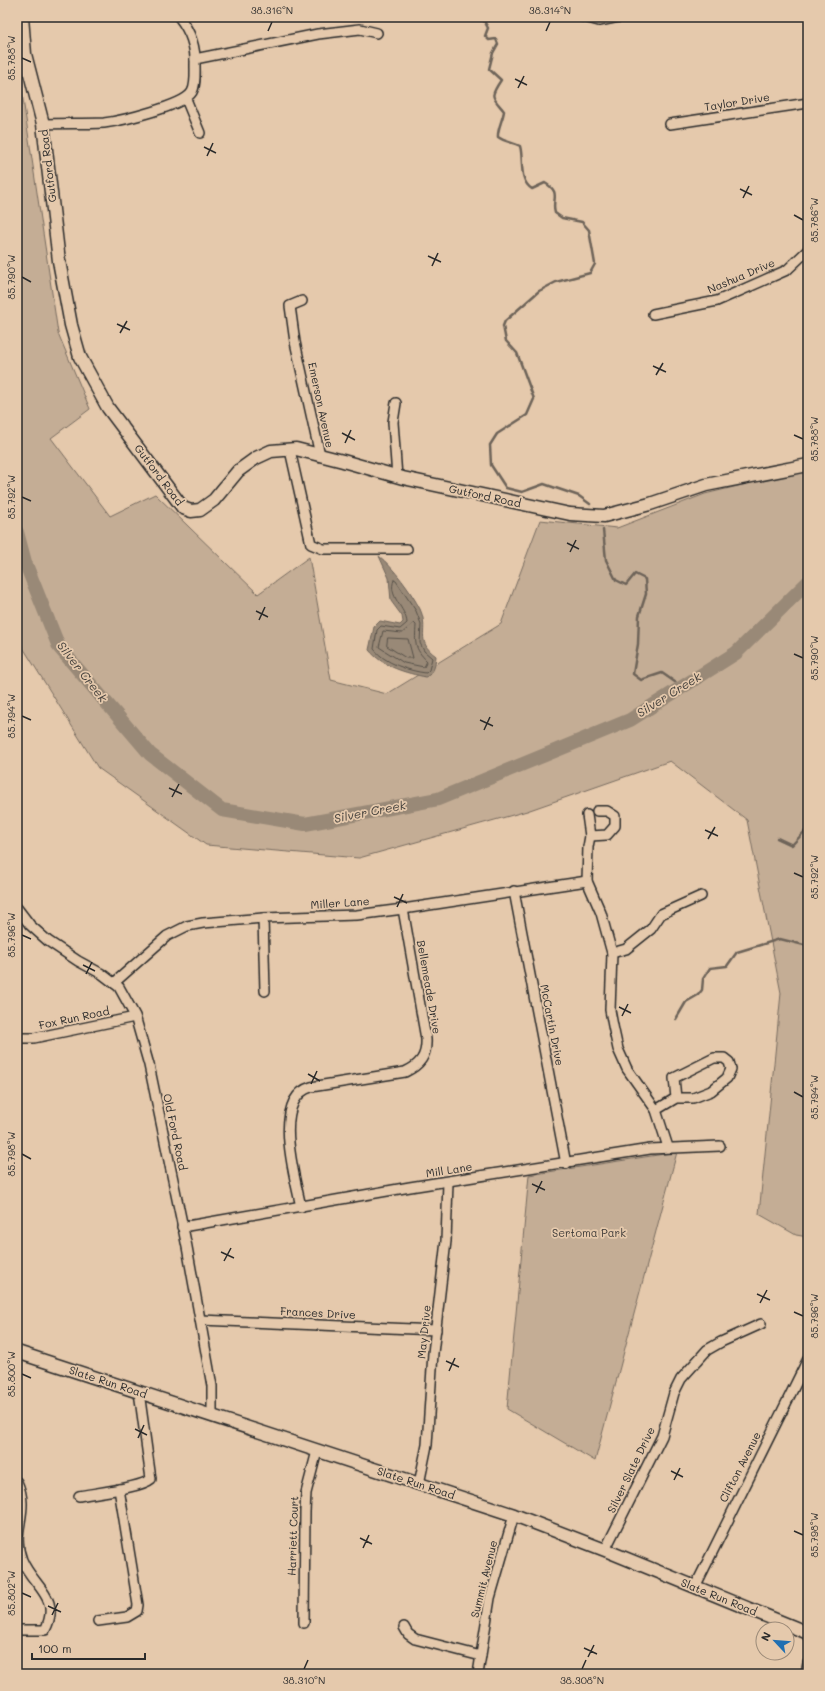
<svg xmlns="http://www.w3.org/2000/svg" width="825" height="1691" viewBox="0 0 825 1691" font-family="Mali,sans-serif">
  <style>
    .green { fill: #c4ad95; stroke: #786c60 }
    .water { fill: #998977; stroke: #6d6359 }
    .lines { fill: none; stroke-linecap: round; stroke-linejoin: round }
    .shore { stroke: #575149; stroke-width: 1 }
    .stream { stroke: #6d6359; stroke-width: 2.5 }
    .river { stroke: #998977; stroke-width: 14 }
    .street-casing { stroke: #2b2b2b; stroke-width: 12 }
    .secondary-casing { stroke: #2b2b2b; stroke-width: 15 }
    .street { stroke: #e5c9ac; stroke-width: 9 }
    .secondary { stroke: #e5c9ac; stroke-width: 12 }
    .ticks { fill: none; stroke: #2b2b2b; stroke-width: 1.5 }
    .labels { text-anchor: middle; stroke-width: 3.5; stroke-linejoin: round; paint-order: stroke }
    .street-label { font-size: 11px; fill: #2b2b2b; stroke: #e5c9ac }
    .park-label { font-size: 11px; fill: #423e3b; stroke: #e5c9ac }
    .water-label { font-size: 12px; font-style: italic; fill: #413e3a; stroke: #e5c9ac }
    .neatline { fill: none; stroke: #2b2b2b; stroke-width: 1.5 }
    .ticks-label { font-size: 10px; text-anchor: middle; fill: #2b2b2b }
  </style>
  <rect width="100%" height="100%" fill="#e5c9ac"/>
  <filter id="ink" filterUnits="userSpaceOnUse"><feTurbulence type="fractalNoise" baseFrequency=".025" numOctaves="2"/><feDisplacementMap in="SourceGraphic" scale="8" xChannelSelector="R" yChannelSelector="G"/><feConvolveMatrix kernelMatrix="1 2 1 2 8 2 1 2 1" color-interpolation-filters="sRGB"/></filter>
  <g filter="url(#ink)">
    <g class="green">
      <polygon points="17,59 58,333 90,409 51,438 110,516 155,494 258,594 309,557 331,680 387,694 501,624 540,520 617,528 705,494 808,469 808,1237 796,1235 759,1214 781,993 747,820 670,761 527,811 359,858 206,845 98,768 17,638"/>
      <polygon points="677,1152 595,1461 507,1409 529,1175"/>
    </g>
    <path class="water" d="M379 556C393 567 412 593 420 609 430 631 414 640 436 656 435 665 435 672 426 677 406 673 383 667 369 650L374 627 380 621 400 625 403 622 402 616 391 601 389 578Z"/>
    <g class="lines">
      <g class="shore">
        <path d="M394 580 396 581 416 611 421 624 420 643 424 651 432 658 429 670 426 673C409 671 384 663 374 649L377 630 381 626 400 629 407 623C406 608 387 596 394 580Z"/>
        <path d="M414 623 416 625C415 643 414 648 427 661L424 667 404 663 379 647 383 631 402 633Z"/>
        <polygon points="388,638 408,639 413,658 406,658 387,646"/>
      </g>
      <g class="stream">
        <path d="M482 17 488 28 485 36 489 40 496 39 498 44 493 53 489 69 501 80C489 98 492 96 504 111 503 119 497 130 498 137 505 142 512 142 520 146 524 160 518 180 532 189L545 183C562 193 551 199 555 213L562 218 582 222 589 230 595 264 590 273 556 282 539 291 505 321 503 326 506 341 517 353 534 399 527 415 497 434 490 445 491 465 506 488 522 492 544 484 579 496 590 504"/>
        <polyline points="603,530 606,560 616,580 626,585 635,574 645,579 646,594 639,616 638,644 633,674 641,680 662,673 682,687"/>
        <polyline points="17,559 25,562"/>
        <polyline points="777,838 792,845 805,831 808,831"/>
        <polyline points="676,1019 686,1002 698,995 702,990 703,979 710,968 727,966 737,952 780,939 808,946"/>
      </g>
      <polyline class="river" points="17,532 25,562 59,647 150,754 222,810 305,824 438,799 630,720 736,653 808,582"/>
      <defs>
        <g id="street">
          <polyline points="584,17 599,21 619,17"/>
          <polyline points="195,59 318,34 360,29 377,33"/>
          <polyline points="186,99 200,133"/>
          <path d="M43 124C63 123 83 124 104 123 120 121 184 106 192 92 196 85 195 74 195 65 196 48 190 31 179 17"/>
          <polyline points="670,124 808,103"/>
          <polyline points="302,301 290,306 295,342 320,455"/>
          <polyline points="653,314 717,301 787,270 808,250"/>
          <polyline points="396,403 393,422 397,477"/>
          <polyline points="290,450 311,544 323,549 407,549"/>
          <polyline points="587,815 590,836 588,847 587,881 601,913 612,953 610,1010 613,1026 618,1049 627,1069 656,1110 668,1147"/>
          <polyline points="590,836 607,835 615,826 615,816 607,811 597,811"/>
          <polyline points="514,891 566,1164"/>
          <polyline points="17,908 30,925 48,941 78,961 102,974 119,987 135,1016 149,1065 187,1247 212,1386 212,1416"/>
          <polyline points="263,918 265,991"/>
          <polyline points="612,953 626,949 651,929 661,914 701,896"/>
          <polyline points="114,983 167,936 187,926 203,923 263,918 357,915 403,909 587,881"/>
          <polyline points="18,1038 34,1038 135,1017"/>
          <polyline points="656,1110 676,1098 693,1098 711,1091 727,1078 731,1069 729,1062 724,1058 714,1058 674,1078 676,1098"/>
          <path d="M301 1207C295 1177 271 1099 311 1087L405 1072C420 1065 427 1056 426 1039L403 909"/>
          <polyline points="182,1227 410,1187 650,1149 720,1146"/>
          <polyline points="200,1320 436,1330"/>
          <path d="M17 1482C31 1512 10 1530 22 1560 33 1587 62 1597 45 1630H17"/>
          <polyline points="419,1484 427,1445 433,1353 446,1241 448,1182"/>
          <path d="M79 1496C94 1493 141 1488 151 1479L139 1392"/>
          <polyline points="605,1550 662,1436 674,1393 681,1379 707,1350 721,1342 761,1324"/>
          <polyline points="695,1587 808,1359"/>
          <polyline points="98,1621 127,1617 137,1611 138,1605 119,1489"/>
          <polyline points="304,1623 305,1512 306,1493 317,1451"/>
          <polyline points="404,1627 408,1634 415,1639 481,1656"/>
          <polyline points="478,1674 490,1598 514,1515"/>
          <polyline points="806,1674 808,1663"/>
        </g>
        <g id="secondary">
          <polyline points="22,17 25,54 43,124 59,261 71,325 80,357 108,408 183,508 191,511 200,510 214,500 238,471 256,458 271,451 296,449 343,461 403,478 570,514 604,516 650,504 706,485 808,465"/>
          <polyline points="17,1352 514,1515 605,1550 808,1633"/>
        </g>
      </defs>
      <use href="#street" class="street-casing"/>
      <use href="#secondary" class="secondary-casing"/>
      <use href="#street" class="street"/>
      <use href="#secondary" class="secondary"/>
    </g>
  </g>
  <path class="ticks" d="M268 31 272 22M546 31 550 22M22 58 31 62M515 79 527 85M518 88 524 76M204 147 216 153M207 156 213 143M740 189 752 195M743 198 749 186M794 215 803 220M428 256 441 262M432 266 438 253M22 277 31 282M117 324 130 330M120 333 127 321M653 366 666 372M656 375 663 363M342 433 355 440M794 435 803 439M345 443 351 430M22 497 31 501M567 543 579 549M570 552 576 540M256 611 268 617M259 620 265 607M794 654 803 658M22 716 31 720M480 720 493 726M484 730 490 717M169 788 182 794M172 797 179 784M705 830 718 836M708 839 715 827M794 873 803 877M394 897 407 903M397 907 403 894M22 935 31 939M83 965 95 971M86 974 92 962M619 1007 631 1013M622 1016 628 1004M308 1074 320 1081M311 1084 317 1071M794 1092 803 1097M22 1154 31 1159M532 1184 545 1190M536 1193 542 1181M221 1252 234 1258M224 1261 231 1248M757 1294 770 1300M760 1303 767 1290M794 1312 803 1316M446 1361 459 1367M449 1371 455 1358M22 1374 31 1378M135 1429 147 1435M138 1438 144 1425M671 1471 683 1477M674 1480 680 1468M794 1531 803 1535M360 1538 372 1544M363 1548 369 1535M22 1593 31 1597M48 1606 61 1612M52 1615 58 1603M584 1648 597 1654M588 1657 594 1645M304 1669 308 1660M582 1669 586 1660"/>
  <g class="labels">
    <g class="street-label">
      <text transform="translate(737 102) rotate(-9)" y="4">Taylor Drive</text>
      <text transform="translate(48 166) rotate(-97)" y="4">Gutford Road</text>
      <text transform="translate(741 276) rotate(-23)" y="4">Nashua Drive</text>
      <text transform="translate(321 405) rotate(78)" y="4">Emerson Avenue</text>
      <text transform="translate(159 475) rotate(53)" y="4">Gutford Road</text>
      <text transform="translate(485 496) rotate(12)" y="4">Gutford Road</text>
      <text transform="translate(340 903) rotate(-4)" y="4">Miller Lane</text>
      <text transform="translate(429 987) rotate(80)" y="4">Bellemeade Drive</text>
      <text transform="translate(74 1018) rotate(-12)" y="4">Fox Run Road</text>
      <text transform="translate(552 1025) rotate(79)" y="4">McCartin Drive</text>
      <text transform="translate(175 1132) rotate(78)" y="4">Old Ford Road</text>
      <text transform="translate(449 1170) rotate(-9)" y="4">Mill Lane</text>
      <text transform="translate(318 1313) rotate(3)" y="4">Frances Drive</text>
      <text transform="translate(424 1332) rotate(-84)" y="4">May Drive</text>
      <text transform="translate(108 1382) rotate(18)" y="4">Slate Run Road</text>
      <text transform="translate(740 1467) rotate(-63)" y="4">Clifton Avenue</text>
      <text transform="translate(631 1470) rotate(-64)" y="4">Silver Slate Drive</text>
      <text transform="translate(416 1483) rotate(18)" y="4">Slate Run Road</text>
      <text transform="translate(293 1536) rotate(-88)" y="4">Harriett Court</text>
      <text transform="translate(484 1579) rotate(-76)" y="4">Summit Avenue</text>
      <text transform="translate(719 1597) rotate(22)" y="4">Slate Run Road</text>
    </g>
    <g class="park-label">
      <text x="589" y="1237">Sertoma Park</text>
    </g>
    <g class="water-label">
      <text transform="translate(82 672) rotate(52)" y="4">Silver Creek</text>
      <text transform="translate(669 695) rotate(-32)" y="4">Silver Creek</text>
      <text transform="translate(370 812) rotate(-11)" y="4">Silver Creek</text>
    </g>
  </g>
  <rect width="825" height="1691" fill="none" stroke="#e5c9ac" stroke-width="44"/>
  <g transform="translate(775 1641) rotate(296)"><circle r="19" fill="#e5c9ac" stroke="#9b8a78"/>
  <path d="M0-3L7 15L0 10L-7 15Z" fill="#1f6fb2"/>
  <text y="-6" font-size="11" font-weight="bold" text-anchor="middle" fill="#2b2b2b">N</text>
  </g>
  <path d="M32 1653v6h113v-6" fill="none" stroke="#2b2b2b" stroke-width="2"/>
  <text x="38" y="1653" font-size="12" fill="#2b2b2b" stroke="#e5c9ac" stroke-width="3" paint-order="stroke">100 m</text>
  <rect x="22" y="22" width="781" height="1647" class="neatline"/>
  <g class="ticks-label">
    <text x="272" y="14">38.316°N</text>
    <text x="550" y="14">38.314°N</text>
    <text transform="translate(11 58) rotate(-90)" y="4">85.788°W</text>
    <text transform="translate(814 220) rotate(-90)" y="4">85.786°W</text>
    <text transform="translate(11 277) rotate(-90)" y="4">85.790°W</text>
    <text transform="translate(814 439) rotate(-90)" y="4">85.788°W</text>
    <text transform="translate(11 497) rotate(-90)" y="4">85.792°W</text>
    <text transform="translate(814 658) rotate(-90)" y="4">85.790°W</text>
    <text transform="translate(11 716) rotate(-90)" y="4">85.794°W</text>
    <text transform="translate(814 877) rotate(-90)" y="4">85.792°W</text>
    <text transform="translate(11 935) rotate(-90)" y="4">85.796°W</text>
    <text transform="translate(814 1097) rotate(-90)" y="4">85.794°W</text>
    <text transform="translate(11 1154) rotate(-90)" y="4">85.798°W</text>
    <text transform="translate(814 1316) rotate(-90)" y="4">85.796°W</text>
    <text transform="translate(11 1374) rotate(-90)" y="4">85.800°W</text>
    <text transform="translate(814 1535) rotate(-90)" y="4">85.798°W</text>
    <text transform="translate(11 1593) rotate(-90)" y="4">85.802°W</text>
    <text x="304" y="1684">38.310°N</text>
    <text x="582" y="1684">38.308°N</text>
  </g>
</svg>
